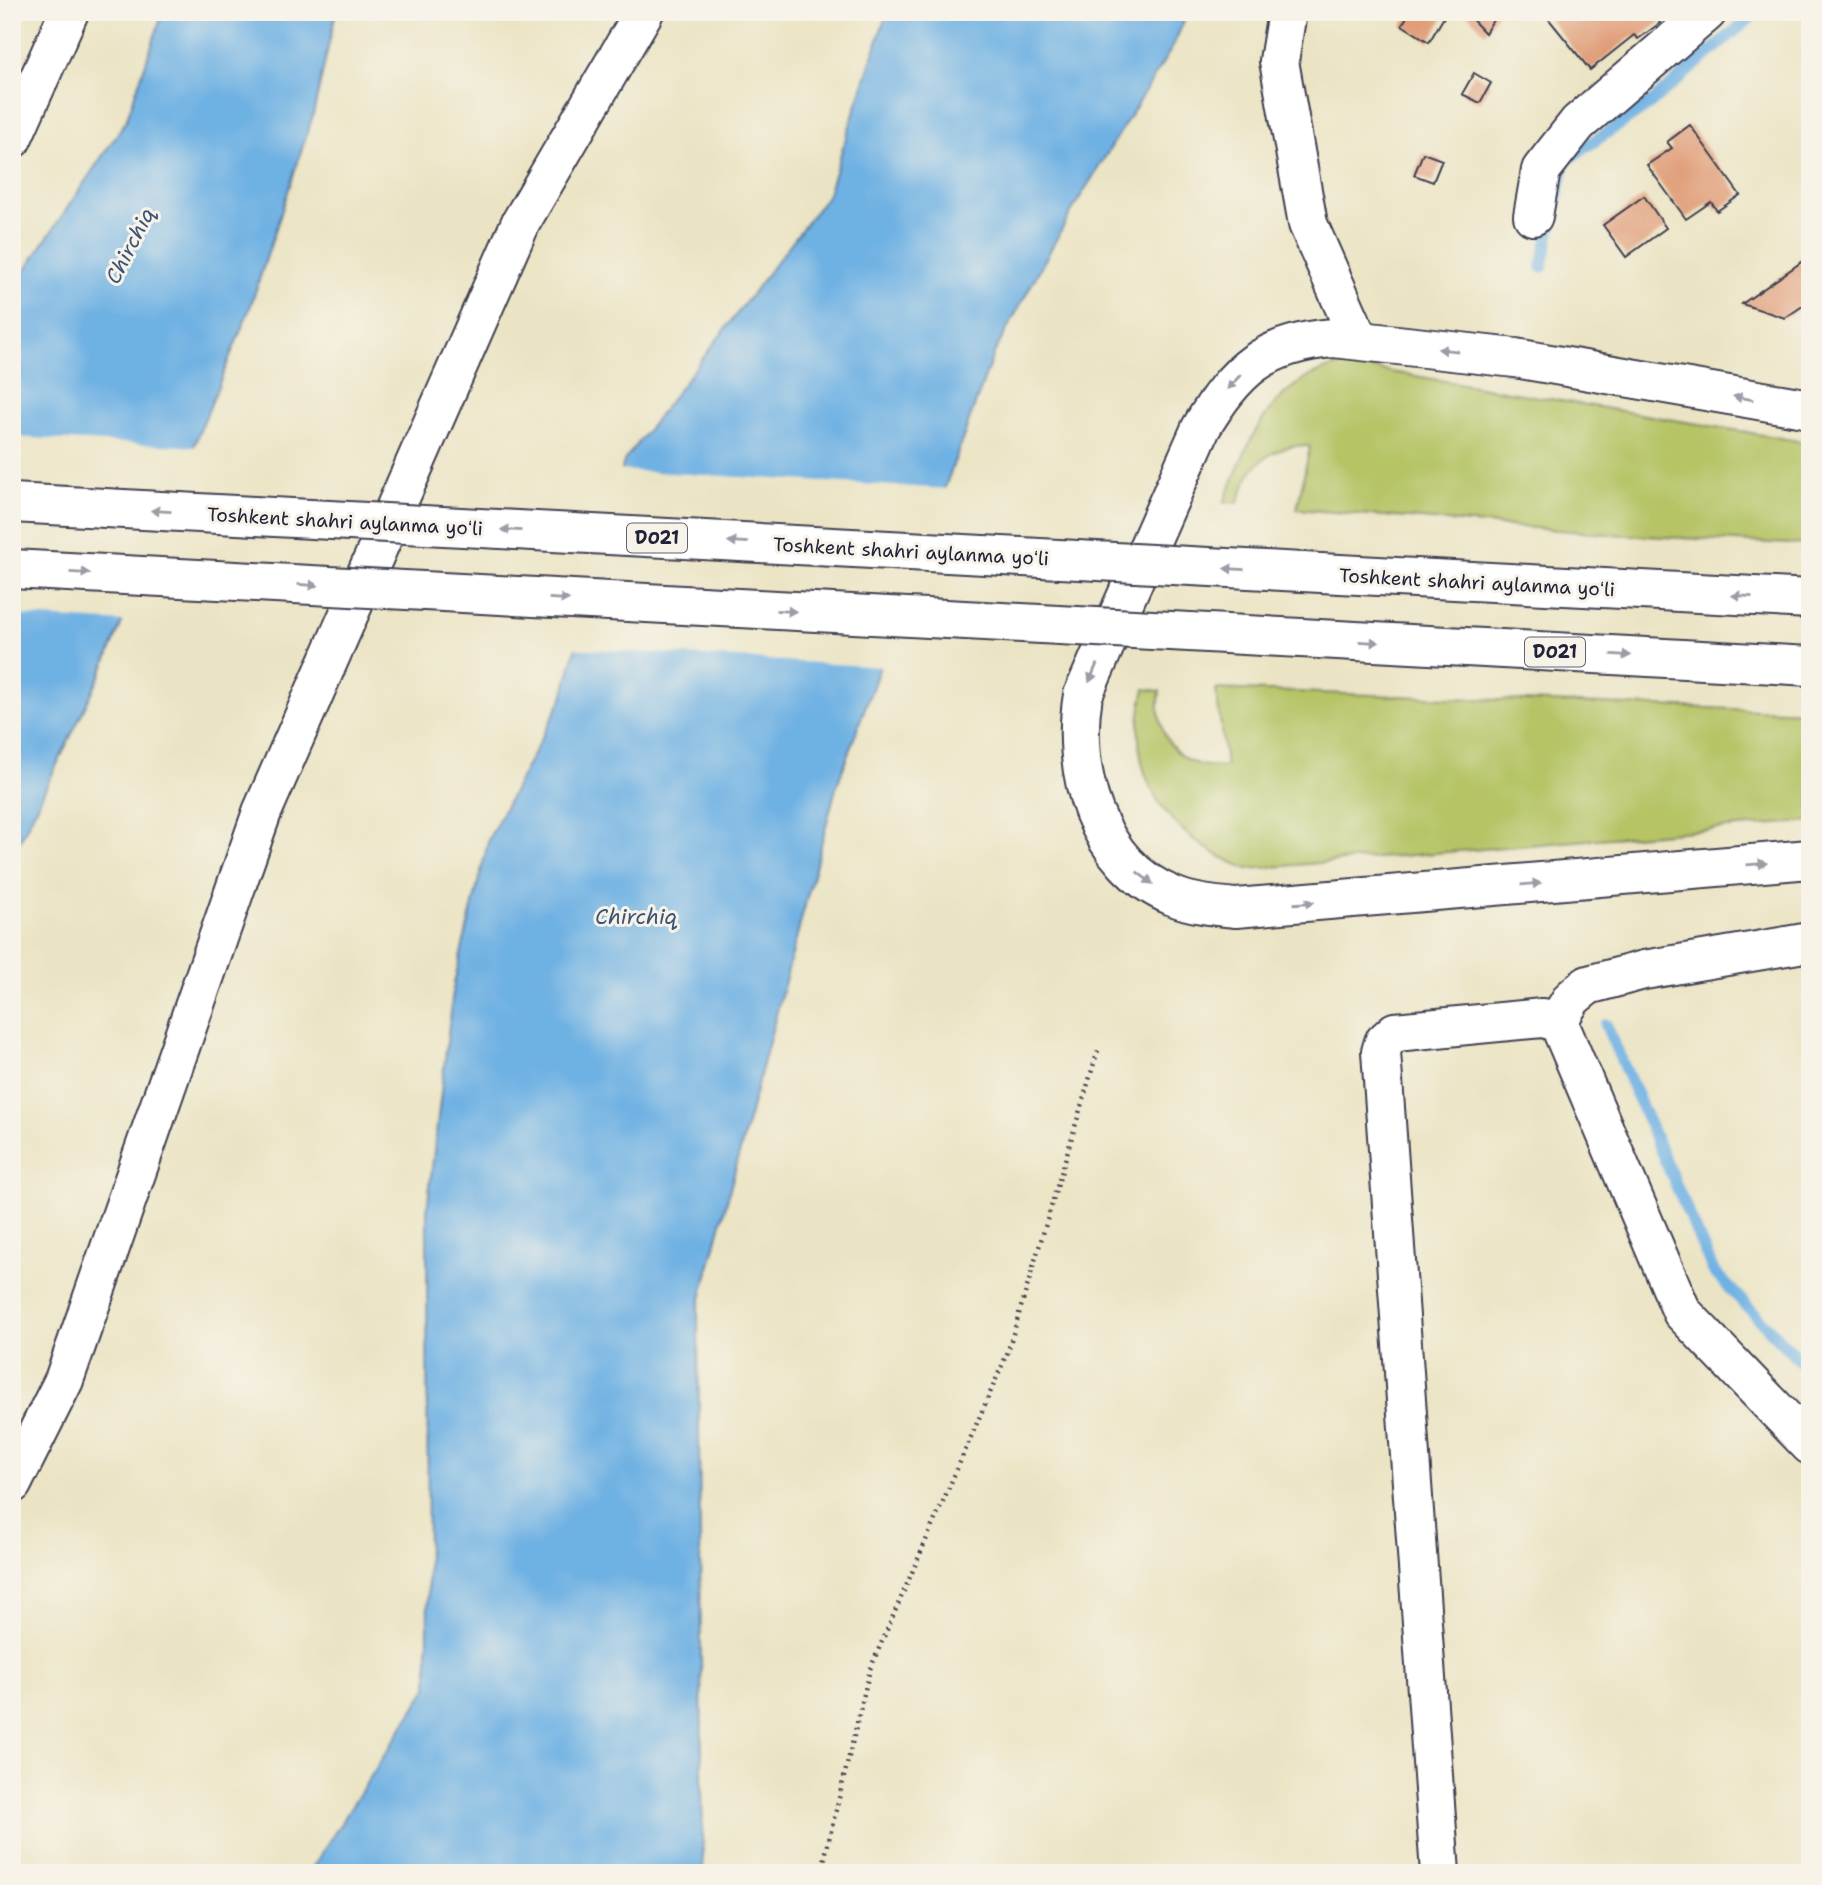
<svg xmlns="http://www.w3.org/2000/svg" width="1822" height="1885" viewBox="0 0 1822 1885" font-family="'Shantell Sans',sans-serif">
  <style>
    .green { fill: #b6c466; stroke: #6c7350; stroke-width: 2 }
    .water { fill: #6eb1e3; stroke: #486a8f; stroke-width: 2 }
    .pier { fill: #ebe4c4 }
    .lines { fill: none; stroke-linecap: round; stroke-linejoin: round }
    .stream { stroke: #6eb1e3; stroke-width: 12 }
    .building { fill: #e09d78 }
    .minor-casing { stroke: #403f50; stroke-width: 42 }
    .highway-casing { stroke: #403f50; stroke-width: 42 }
    .path { stroke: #403f50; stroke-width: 4.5; stroke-dasharray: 2 5; stroke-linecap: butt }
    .minor { stroke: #fff; stroke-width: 38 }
    .highway { stroke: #fff; stroke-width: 38 }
    .highway-bridge-casing { stroke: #403f50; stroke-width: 42; stroke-linecap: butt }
    .highway-bridge { stroke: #fff; stroke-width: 38 }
    .oneway { fill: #9c9ca7 }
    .labels { text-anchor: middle; stroke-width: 6; stroke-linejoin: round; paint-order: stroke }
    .shield { fill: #f7f3e8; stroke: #62616f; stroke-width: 2 }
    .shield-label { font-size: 18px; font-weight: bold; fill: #22223b }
    .street-label { font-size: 19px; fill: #22223b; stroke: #f7f3e8 }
    .water-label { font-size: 21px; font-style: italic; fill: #3d5476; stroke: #f7f3e8 }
  </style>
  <rect width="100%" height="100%" fill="#f7f3e8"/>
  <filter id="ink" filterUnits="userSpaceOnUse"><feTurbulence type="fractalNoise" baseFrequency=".0143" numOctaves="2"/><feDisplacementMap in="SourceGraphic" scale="14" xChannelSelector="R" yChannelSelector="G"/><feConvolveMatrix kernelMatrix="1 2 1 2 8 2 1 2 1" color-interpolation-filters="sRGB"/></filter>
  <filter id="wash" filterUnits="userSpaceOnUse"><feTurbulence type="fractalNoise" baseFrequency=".00686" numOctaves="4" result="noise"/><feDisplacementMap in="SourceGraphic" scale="28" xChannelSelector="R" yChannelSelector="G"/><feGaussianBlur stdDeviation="1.57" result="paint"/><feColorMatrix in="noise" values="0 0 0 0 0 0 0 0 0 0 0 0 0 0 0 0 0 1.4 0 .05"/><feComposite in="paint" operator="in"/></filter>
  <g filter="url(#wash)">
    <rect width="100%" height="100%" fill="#ebe4c4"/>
    <g class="green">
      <path d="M1344 364 1810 443V545L1608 534 1297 509 1310 447C1290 441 1263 455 1251 472 1245 481 1242 493 1238 503L1224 502C1250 438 1269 381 1344 364Z"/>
      <path d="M1145 689 1160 691C1153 735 1179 772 1226 766L1216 689 1810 712V821L1248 869C1169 839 1121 776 1145 689Z"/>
    </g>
    <g class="water">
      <polygon points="163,12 336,12 313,115 250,308 101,674 12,857 12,296 22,275 126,121"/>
      <polygon points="887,12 1188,12 1173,46 1070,214 993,355 836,788 698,1310 703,1873 309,1873 428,1687 427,1210 454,983 489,838 563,697 624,461 827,196"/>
    </g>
    <g class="pier">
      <polygon points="12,437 198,447 126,622 12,615"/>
      <polygon points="618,470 948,489 884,667 572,648"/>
    </g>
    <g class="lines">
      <g class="stream">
        <polyline points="1542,267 1565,161 1651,103 1757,12"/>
        <polyline points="1606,1025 1714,1272 1810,1371"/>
      </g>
    </g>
    <g id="blocks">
      <g class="building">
        <polygon points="1410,12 1447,12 1429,42 1402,25"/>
        <polygon points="1465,12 1498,12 1485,33"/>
        <polygon points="1543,12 1652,12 1660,23 1638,39 1634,35 1590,70"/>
        <polygon points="1474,73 1491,83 1480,103 1462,94"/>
        <polygon points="1690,125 1740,195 1717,211 1711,202 1686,219 1647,165 1672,148 1667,142"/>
        <polygon points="1423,153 1442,160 1433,182 1414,175"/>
        <polygon points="1644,196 1666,228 1626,257 1603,225"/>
        <polygon points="1810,256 1810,301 1785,318 1742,304"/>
      </g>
    </g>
  </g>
  <g filter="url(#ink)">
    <use href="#blocks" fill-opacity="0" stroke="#403f50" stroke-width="2"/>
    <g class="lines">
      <defs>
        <g id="minor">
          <polyline points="1287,12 1279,61 1308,224 1359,340"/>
          <polyline points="12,139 69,12"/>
          <polyline points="1533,216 1541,170 1578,123 1707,12"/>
          <polyline points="1558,1021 1682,1312 1810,1445"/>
          <polyline points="1558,1021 1572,998 1588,985 1644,970 1810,942"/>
          <polyline points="12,1484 64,1380 262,812 521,222 644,12"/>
          <polyline points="1440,1873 1381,1052 1384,1042 1395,1032 1542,1018 1558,1021"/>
        </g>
        <g id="highway">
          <path d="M1810 409 1515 358 1334 338C1265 343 1235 370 1201 428L1083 695C1070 770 1096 865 1173 896 1192 904 1215 906 1236 908L1810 859"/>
          <polyline points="1302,572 1810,599"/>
          <polyline points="1301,638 1810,666"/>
        </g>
      </defs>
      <use href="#minor" class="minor-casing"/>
      <use href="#highway" class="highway-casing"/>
      <polyline class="path" points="821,1873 870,1669 1007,1354 1098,1050"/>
      <use href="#minor" class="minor"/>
      <use href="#highway" class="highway"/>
      <defs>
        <g id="highway-bridge">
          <polyline points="12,503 1302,572"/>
          <polyline points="12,569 1301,638"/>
        </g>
      </defs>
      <use href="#highway-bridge" class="highway-bridge-casing"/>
      <use href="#highway-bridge" class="highway-bridge"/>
    </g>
    <defs><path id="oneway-solid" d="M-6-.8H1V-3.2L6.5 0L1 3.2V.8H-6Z" transform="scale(1.75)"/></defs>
    <g class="oneway">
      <use href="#oneway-solid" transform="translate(1448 350) rotate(-174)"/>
      <use href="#oneway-solid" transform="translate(1234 382) rotate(133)"/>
      <use href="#oneway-solid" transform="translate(1743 398) rotate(-170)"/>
      <use href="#oneway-solid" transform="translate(161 511) rotate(-177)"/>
      <use href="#oneway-solid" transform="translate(511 530) rotate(-177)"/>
      <use href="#oneway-solid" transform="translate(738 542) rotate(-177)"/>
      <use href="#oneway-solid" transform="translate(1234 569) rotate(-177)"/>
      <use href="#oneway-solid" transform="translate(80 573) rotate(3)"/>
      <use href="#oneway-solid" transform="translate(308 585) rotate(3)"/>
      <use href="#oneway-solid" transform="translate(1742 596) rotate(-177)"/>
      <use href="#oneway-solid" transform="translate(559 599) rotate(3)"/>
      <use href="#oneway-solid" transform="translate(786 611) rotate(3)"/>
      <use href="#oneway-solid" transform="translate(1369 642) rotate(3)"/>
      <use href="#oneway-solid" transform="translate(1621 655) rotate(3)"/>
      <use href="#oneway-solid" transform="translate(1093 673) rotate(113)"/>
      <use href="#oneway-solid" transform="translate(1757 864) rotate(-5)"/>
      <use href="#oneway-solid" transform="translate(1145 878) rotate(37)"/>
      <use href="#oneway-solid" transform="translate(1531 884) rotate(-5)"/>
      <use href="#oneway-solid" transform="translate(1304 903) rotate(-4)"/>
    </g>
  </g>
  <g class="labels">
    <g class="shield">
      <rect x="627" y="523.5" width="60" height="29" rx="5"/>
      <rect x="1525" y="637.5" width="60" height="29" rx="5"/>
    </g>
    <g class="shield-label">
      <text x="657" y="544">D021</text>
      <text x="1555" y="658">D021</text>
    </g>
    <g class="street-label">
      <text transform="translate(345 521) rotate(3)" y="7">Toshkent shahri aylanma yoʻli</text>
      <text transform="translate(911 551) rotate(3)" y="7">Toshkent shahri aylanma yoʻli</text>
      <text transform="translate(1477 582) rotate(3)" y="7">Toshkent shahri aylanma yoʻli</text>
    </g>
    <g class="water-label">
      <text transform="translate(130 246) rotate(-63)" y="7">Chirchiq</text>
      <text x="636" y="924">Chirchiq</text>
    </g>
  </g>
  <rect width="1822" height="1885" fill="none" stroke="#f7f3e8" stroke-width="42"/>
</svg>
